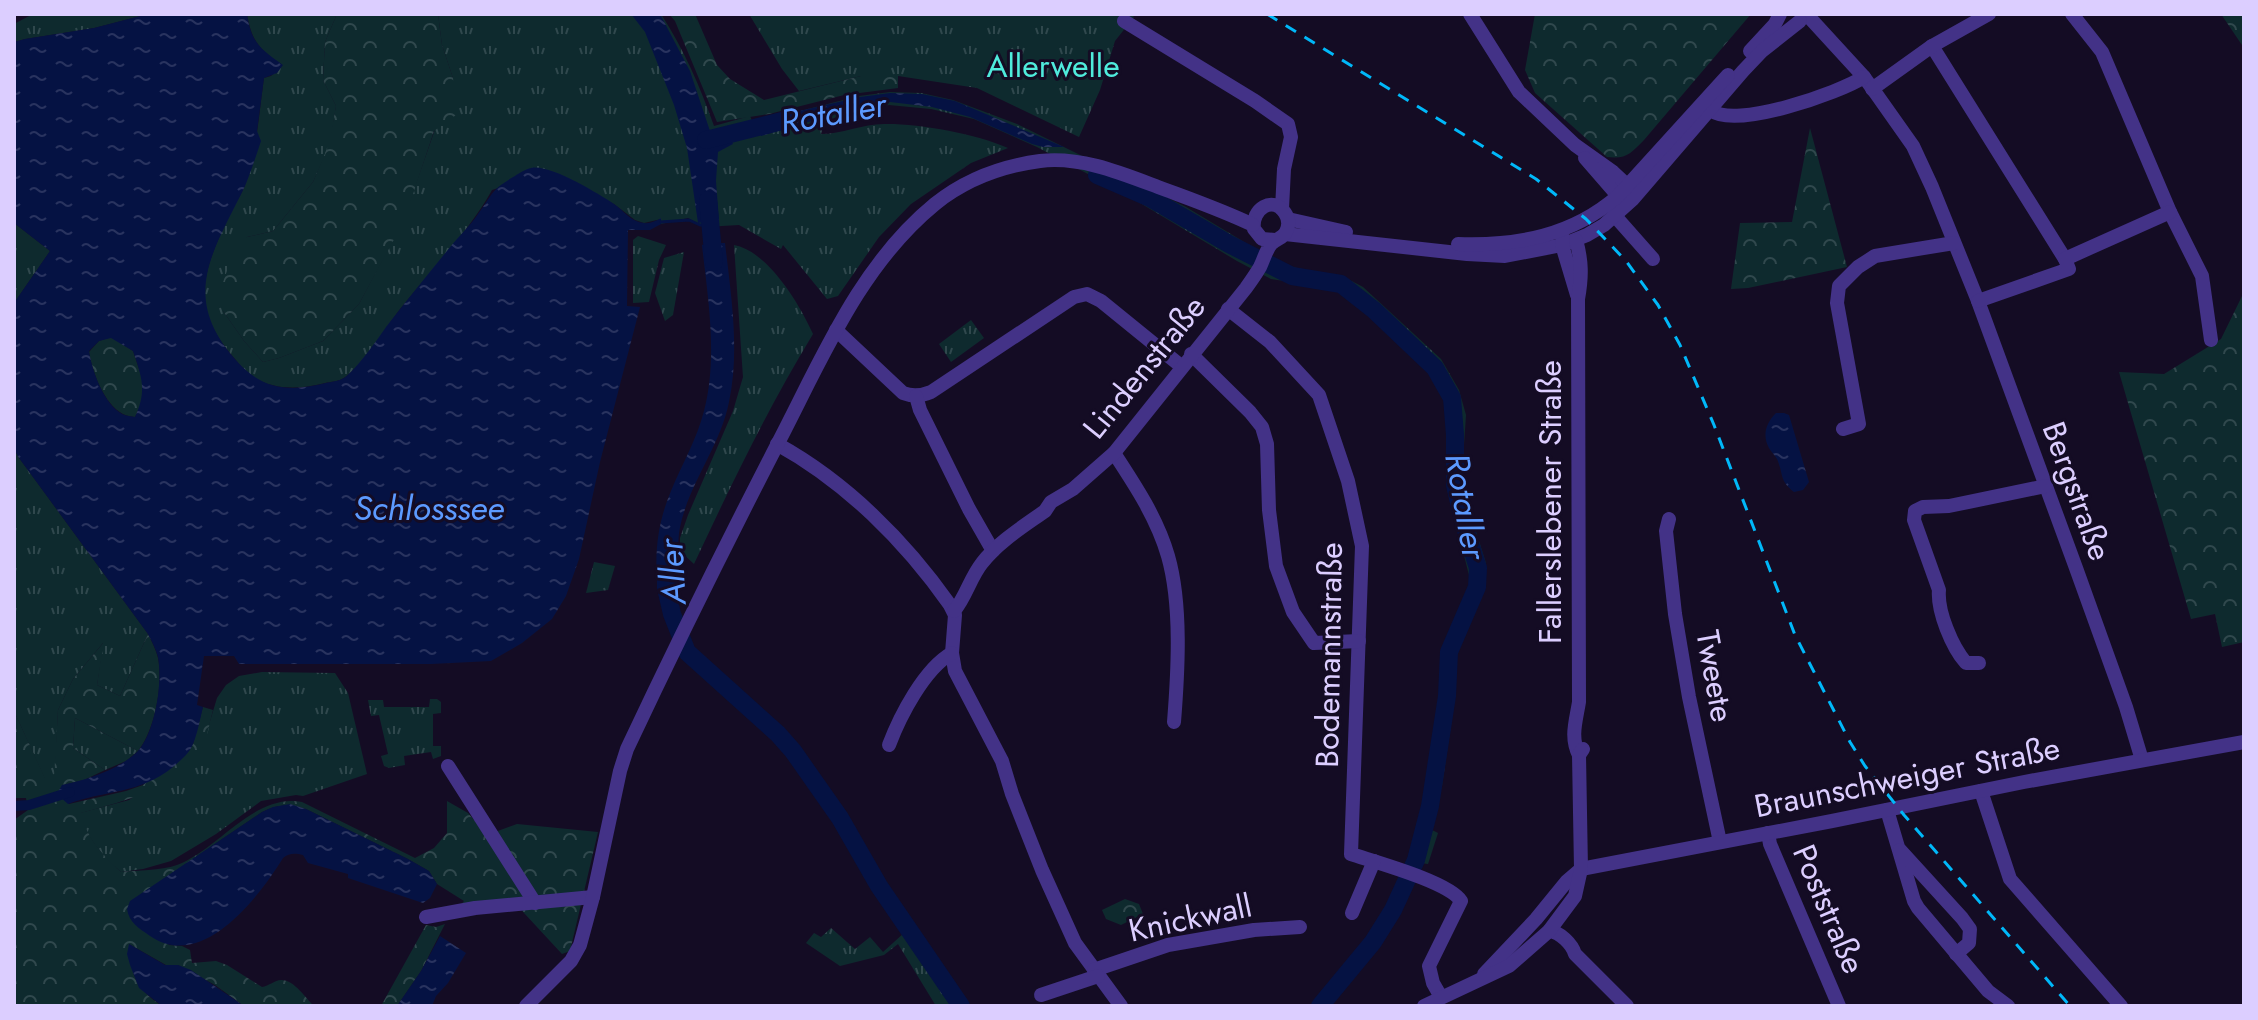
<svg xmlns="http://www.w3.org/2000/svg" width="2258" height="1020" viewBox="0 0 2258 1020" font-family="Jost,sans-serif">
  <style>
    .grass { fill: url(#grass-tufts) }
    .forest { fill: url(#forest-crowns) }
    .water { fill: url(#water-ripples); fill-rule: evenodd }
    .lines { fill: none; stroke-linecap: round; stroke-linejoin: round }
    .stream { stroke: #051243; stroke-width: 3 }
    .canal { stroke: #051243; stroke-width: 10 }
    .river { stroke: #051243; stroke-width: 18 }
    .minor { stroke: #433287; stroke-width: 14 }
    .rail { stroke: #00b8f9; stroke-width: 3; stroke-dasharray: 12 10; stroke-linecap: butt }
    .labels { text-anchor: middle; stroke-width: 6; stroke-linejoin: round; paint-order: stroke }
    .park-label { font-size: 32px; fill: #4feadc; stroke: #140c24 }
    .street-label { font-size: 32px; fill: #dcceff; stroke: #140c24 }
    .water-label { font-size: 34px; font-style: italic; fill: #5c9aff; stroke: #140c24 }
  </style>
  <defs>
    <pattern id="grass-tufts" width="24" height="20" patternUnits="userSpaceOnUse" patternTransform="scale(2)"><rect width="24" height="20" fill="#0e2a2e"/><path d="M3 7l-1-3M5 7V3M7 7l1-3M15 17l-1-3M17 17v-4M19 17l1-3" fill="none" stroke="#30484d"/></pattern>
    <pattern id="forest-crowns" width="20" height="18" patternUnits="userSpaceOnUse" patternTransform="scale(2)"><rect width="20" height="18" fill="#0e2a2e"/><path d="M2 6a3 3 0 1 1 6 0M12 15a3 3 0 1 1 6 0" fill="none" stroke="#30484d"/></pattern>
    <pattern id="water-ripples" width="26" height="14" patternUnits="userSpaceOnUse" patternTransform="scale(2)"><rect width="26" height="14" fill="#051243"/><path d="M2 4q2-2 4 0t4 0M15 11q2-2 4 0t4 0" fill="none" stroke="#29335f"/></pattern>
  </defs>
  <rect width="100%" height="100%" fill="#140c24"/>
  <g class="grass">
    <polygon points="33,14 148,14 94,28 25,39 14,42 14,24"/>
    <path d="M247 14H337L325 42 323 80 336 106 330 144 313 182 273 231 247 237 223 311 244 341 263 362 279 358 323 341 359 304 403 221 453 78 442 45 438 14H661C684 50 700 86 714 126L750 116 753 123 859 96 890 92 921 93 953 100 1017 124 1186 207 1279 263 1297 268 1346 278 1363 287 1441 359 1459 390 1466 415 1462 474 1465 496 1486 563 1483 594 1455 658 1452 718 1442 786 1430 829 1438 833 1428 864 1421 863 1402 909 1381 942 1329 1006H1310L1372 936 1398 890 1411 856 1425 804 1439 721 1447 641 1467 595 1470 579 1447 488 1450 413 1443 388 1398 341 1341 292 1329 288 1271 279 1237 261 1120 191 1037 147 974 119 931 109 889 105 856 111 825 121 821 134C842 134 865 123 887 124 922 124 976 134 1008 148L971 163 911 204 879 237 838 296 827 299 783 245 781 249 739 225 704 227 688 218 661 224V219L644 223 635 220 614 204 550 171 492 190C468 233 431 270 400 309 388 325 358 371 342 379 338 381 330 382 325 383 298 390 266 391 245 370 228 352 209 329 205 304 201 273 218 239 231 212 235 203 242 194 245 185 257 151 259 113 264 78L271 76 282 65C260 49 252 43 247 14Z"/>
    <polygon points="749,14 1131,14 1134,17 1115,41 1100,90 1079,137 977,88 898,76 861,76 799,91 782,69"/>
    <polygon points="14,223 50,251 14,303"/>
    <polygon points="638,236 666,245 659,260 649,302 633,303 633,240"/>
    <path d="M734 245C768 251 800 305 813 334 768 408 731 485 694 564L680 551V538L688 515 733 411 743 377Z"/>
    <polygon points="684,252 673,315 665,321 655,293 664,258"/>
    <polygon points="971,320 984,338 951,362 939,344"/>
    <polygon points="14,449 19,458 148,634 120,696 97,685 103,643 73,679 58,710 55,778 45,779 14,711"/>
    <polygon points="594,562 615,566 608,590 586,593"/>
    <path d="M262 672 335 673 348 693 367 774 303 796 296 795 261 801 216 834 171 861 143 869 121 872C102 855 87 839 80 813L129 800 202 748 217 698 226 685 239 676Z"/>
    <polygon points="430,699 437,699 441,702 441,713 433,714 433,746 441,746 441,756 433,759 431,752 404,756 405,765 389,768 384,766 381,756 388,754 379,715 371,716 368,700 383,700 384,707 429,707"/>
    <polygon points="75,718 138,751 126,761 105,770 73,748"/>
    <polygon points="831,928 855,949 870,937 883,952 904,933 952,1006 936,1006 898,944 884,955 840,966 806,943 814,933 821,937"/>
  </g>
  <g class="forest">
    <polygon points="337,14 438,14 442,45 453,78 456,115 434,131 404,221 359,304 323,341 279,358 263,362 244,341 223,311 221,288 235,248 247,237 273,231 313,182 329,144 336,106 323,80 325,42"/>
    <polygon points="669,14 695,14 717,65 730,79 764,100 861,76 898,76 898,88 844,95 769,114 717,122 675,21"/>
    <path d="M1535 14H1751L1644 140C1630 154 1627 159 1607 157L1535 93 1525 70Z"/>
    <polygon points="2221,14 2244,14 2244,48"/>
    <polygon points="1810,128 1847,267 1748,288 1731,289 1740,223 1792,222"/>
    <polygon points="2244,292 2244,642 2222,647 2215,614 2191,619 2119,372 2164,374 2221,339"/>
    <path d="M111 337 133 351 143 381 142 402 135 417C131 416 127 416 123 414 104 404 92 371 89 352L99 341Z"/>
    <path d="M148 634C152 642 156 650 158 658 163 685 155 730 138 751L75 718 73 748 105 770 84 780 63 785 62 797 69 804 126 791 143 785 193 744 203 707 213 710C209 725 206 744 198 758 179 788 113 804 81 813 87 839 102 854 121 872 138 870 160 871 177 865 219 849 254 793 302 802L415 858 434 848 447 833V801L468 813 487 835 517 824 598 832 570 951 562 954 512 900 459 907 464 901 437 884 429 871 408 859 306 809C289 804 278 804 262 812L131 901 169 945 182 946 190 950 192 963 216 961 227 965 262 987C269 986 275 980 281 980 295 980 306 999 314 1006H244L215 985 178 965H166L129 944C132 976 134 987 162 1006H14V820L28 810 26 798H14V711L45 778H54L58 710 73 679 104 642 97 685 120 696Z"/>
    <polygon points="1125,899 1139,904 1143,914 1121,925 1106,919 1102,910"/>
    <polygon points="445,924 421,971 397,1006 381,1006 426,925 436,927"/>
  </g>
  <g class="water">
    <path d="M148 14H247C251 42 260 49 283 65L277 73 264 78 257 131 261 141C256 156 251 172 245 186 215 249 179 294 234 358 260 389 288 393 326 383 331 382 339 381 344 378 355 371 378 339 386 327 407 300 429 273 451 246 459 236 470 226 478 214 493 194 490 190 515 176 519 173 526 169 531 168 550 164 597 193 614 204 623 210 631 222 644 223 650 224 656 221 661 218V224L650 230H628L627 306 640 307 600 462 579 559 566 596 552 619 522 643 491 661 431 664H239L234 656H204L197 705 203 707C200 719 198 732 193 744 189 754 181 760 173 767 140 794 105 790 68 804L60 797 58 792 62 785C87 780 117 770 136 753 155 735 163 682 158 657 156 649 152 642 148 634L19 458 14 449V303L50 251 14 223V42L25 39 94 28ZM111 338 133 351C142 377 147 391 135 417 131 416 126 416 122 414 104 404 92 371 89 351L99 341Z"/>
    <polygon points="631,14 660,14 690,71 710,131 727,129 733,144 718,152 716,181 719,220 698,223 687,148 674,105 645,32"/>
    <polygon points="890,93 922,94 955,101 1064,147 1043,147 1032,144 970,117 932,107 890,102 856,108 761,136 756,121 860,97"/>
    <path d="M720 239 721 243H725C731 295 740 350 729 402 720 448 686 487 679 533 677 552 678 569 681 588L660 600C653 563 656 526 671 491 682 464 697 439 704 411 718 357 708 300 702 245L706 244V241Z"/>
    <path d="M1776 413H1784L1789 415 1809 482 1803 490 1794 492C1779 480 1784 475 1777 459 1775 455 1771 452 1769 448 1762 435 1766 423 1776 413Z"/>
    <path d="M290 804 306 809 408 859 429 871 437 884 430 898 423 903 348 878V874L308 863 303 855C295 853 289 853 283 858 259 897 202 972 150 936 139 928 129 923 127 909L130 901 262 812 273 807Z"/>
    <polygon points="440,936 466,953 448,983 436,996 432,1006 397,1006 421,971"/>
    <polygon points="129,944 165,965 178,965 191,970 244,1006 162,1006 139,988 130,965 127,954"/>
  </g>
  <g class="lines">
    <polyline class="stream" points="661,222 689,220 700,225 710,225"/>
    <polyline class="canal" points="14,806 29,805 70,792"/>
    <g class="river">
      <polyline points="706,140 782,121"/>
      <polyline points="1097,175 1150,198 1229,244 1292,276 1341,284 1374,310 1435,368 1452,398 1455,435 1455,485 1464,524 1478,568 1477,587 1449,652 1447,696 1430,806 1416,860 1393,910 1373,942 1320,1006"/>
      <polyline points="708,200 714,262"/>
      <polyline points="666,573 666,588 672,614 687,652 778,734 793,751 840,818 879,886 961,1006"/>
    </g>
    <g class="minor">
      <polyline points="1470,14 1519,92 1575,145 1613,172 1628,186 1631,193"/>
      <polyline points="2072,14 2102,52 2170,212 2202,276 2211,340"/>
      <polyline points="1809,17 1864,77 1877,95 1913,146 1932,187 1978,301 2076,568 2126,707 2142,760"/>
      <polyline points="1124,21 1255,101 1288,124 1291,137 1284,169 1282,209"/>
      <polyline points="1932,46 2065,259"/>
      <polyline points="1750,51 1775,24 1780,14"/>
      <polyline points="1872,89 1932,46 1989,14"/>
      <path d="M1711 110C1734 130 1839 93 1864 77"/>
      <polyline points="1585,158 1618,196"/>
      <polyline points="1615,216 1653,259"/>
      <polyline points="1288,219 1346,232"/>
      <polyline points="1285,234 1467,254 1505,256 1562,245 1587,235 1604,225 1633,199 1743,71 1762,51 1800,21"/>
      <polyline points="1563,238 1562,245 1577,295"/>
      <path d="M1576 240C1582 261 1582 277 1578 299L1579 702C1576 721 1570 737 1579 755"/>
      <path d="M1458 244C1517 246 1572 236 1618 196L1728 75"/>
      <polyline points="1978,301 2069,269 2065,259 2170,212"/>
      <path d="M1228 309 1270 342 1319 395 1348 481 1362 546 1351 854C1375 862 1449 882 1461 901L1429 966 1433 983 1441 997"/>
      <path d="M836 330 903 393C913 397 921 396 931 392L1074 297 1087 294 1101 301 1181 366"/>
      <polyline points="1191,354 1250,412 1262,427 1267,444 1269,510 1276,566 1293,612 1314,643 1359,641"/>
      <polyline points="916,396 920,410 969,509 993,551"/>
      <polyline points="1843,429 1859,424 1837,303 1839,286 1858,267 1875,256 1954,243"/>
      <path d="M777 444C846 482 905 541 950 605L955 615 952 653 955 671 1002 761 1012 794 1042 870 1075 943 1121 1006"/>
      <path d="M1114 453C1135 485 1157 518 1168 556 1182 605 1178 672 1174 722"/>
      <polyline points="1669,519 1666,531 1675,614 1689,697 1720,842"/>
      <path d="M954 611C966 597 970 578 982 563 998 542 1024 526 1045 511L1051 502 1073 489 1114 453 1246 288C1251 281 1256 274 1260 267 1264 259 1266 250 1271 244 1276 239 1283 238 1286 232 1289 226 1289 219 1285 213 1273 195 1251 209 1254 229L1262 239 1275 240"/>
      <path d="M1979 663H1966C1952 647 1937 611 1939 590L1914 520 1915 511 1923 507 1949 506 2046 486"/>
      <path d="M889 745C900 716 924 669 952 653"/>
      <polyline points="448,766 535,903"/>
      <polyline points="1981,791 2010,879 2121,1006"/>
      <polyline points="1887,810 1914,901 1918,908 1988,991 2008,1006"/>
      <polyline points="1768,833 1770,844 1839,1006"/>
      <polyline points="1900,850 1962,918 1970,929 1969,943 1956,954"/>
      <polyline points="1581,869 1832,821 2024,782 2244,742"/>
      <polyline points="1352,913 1374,861"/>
      <polyline points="426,917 475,908 593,897"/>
      <path d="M1549 931C1560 932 1572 944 1575 954L1627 1006"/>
      <polyline points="1094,970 1168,945 1254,930 1300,927"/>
      <polyline points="1484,974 1536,919 1567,881 1581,869"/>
      <polyline points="1041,995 1098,976"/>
      <path d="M526 1006 571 961 580 945 593 897 620 771 627 749C675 647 725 546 777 445 821 361 859 266 935 204 965 180 1003 166 1040 161 1080 156 1121 173 1158 187 1190 199 1222 210 1253 225"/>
      <polyline points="1424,1006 1509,966 1549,931 1575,896 1581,869 1579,755 1583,749"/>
    </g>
    <polyline class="rail" points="1267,14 1536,179 1586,219 1626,261 1658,305 1680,345 1714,425 1795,635 1850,742 1865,766 1904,815 2070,1006"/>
  </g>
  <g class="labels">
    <g class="park-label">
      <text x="1053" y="77">Allerwelle</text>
    </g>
    <g class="street-label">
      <text transform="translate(1144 367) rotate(-51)" y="11">Lindenstraße</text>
      <text transform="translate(2077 491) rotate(70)" y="11">Bergstraße</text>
      <text transform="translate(1550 502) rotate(-90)" y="11">Fallerslebener Straße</text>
      <text transform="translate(1329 655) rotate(-89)" y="11">Bodemannstraße</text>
      <text transform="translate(1715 676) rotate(80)" y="11">Tweete</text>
      <text transform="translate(1907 777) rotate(-11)" y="11">Braunschweiger Straße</text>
      <text transform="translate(1829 909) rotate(67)" y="11">Poststraße</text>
      <text transform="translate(1190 918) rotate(-12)" y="11">Knickwall</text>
    </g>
    <g class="water-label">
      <text transform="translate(833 113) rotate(-10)" y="12">Rotaller</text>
      <text transform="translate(1466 506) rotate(80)" y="12">Rotaller</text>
      <text x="429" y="520">Schlosssee</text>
      <text transform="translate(672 572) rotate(-93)" y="12">Aller</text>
    </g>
  </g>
  <rect width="2258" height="1020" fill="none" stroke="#dcceff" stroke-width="32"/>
</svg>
